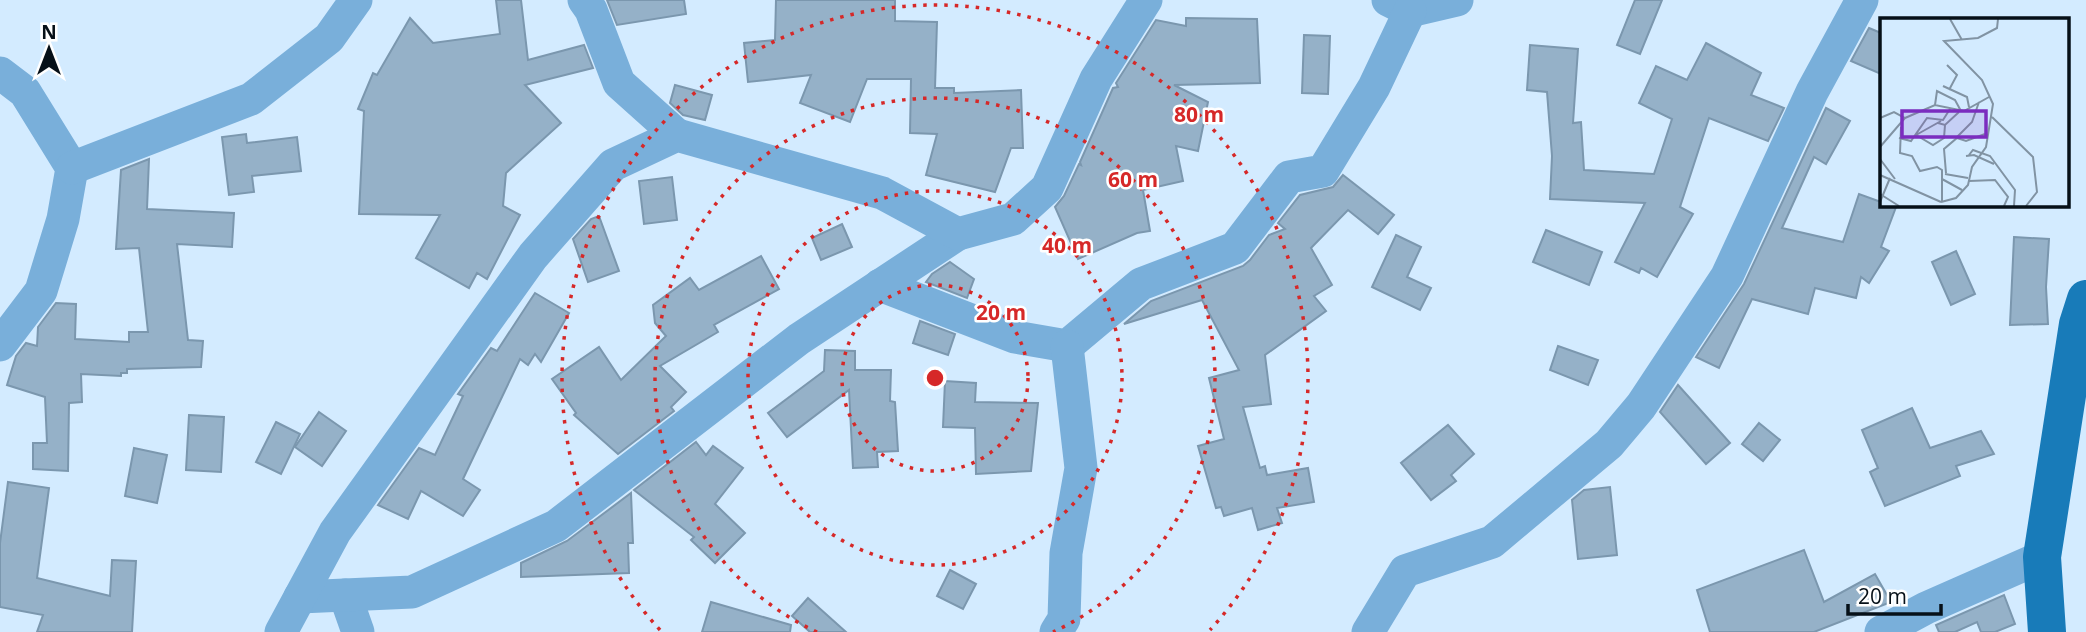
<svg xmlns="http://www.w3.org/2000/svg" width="2086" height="632" viewBox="0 0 2086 632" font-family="'Open Sans',sans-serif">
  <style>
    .building { fill: #95b1c8; stroke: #7b97ae; stroke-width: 2 }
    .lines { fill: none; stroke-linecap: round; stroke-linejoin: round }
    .minor { stroke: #79afda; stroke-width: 33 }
    .major { stroke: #187bb9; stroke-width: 38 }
    .ring { fill: none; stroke: #d62828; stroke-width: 3.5; stroke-dasharray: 3.5 7 }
    .inset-road { fill: none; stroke: #8193a3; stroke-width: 2 }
    .view { fill: #7b2cbf; fill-opacity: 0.15; stroke: #7b2cbf; stroke-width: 3.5 }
    .inset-edge { fill: none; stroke: #061018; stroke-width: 3.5 }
    .centre { fill: #d62828; stroke: #fff; stroke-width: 3.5 }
    .ring-label { font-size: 21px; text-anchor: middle; font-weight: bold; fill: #d62828; stroke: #fff; stroke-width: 5; stroke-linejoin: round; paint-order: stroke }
  </style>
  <rect width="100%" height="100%" fill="#d3ebff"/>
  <g class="building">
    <polygon points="496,0 521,0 528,60 584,45 593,68 525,85 561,123 506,173 503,206 520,215 487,279 477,273 469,288 416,258 440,215 359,214 364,111 358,109 373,73 377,75 410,18 433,43 500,34"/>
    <polygon points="607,0 684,0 686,14 617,25"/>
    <polygon points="776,0 895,0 895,21 937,22 935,88 954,88 954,93 1021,90 1023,148 1011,148 995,192 926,175 937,134 910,133 911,79 867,79 850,122 800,103 811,75 748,82 744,43 775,40"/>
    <polygon points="1635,0 1662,0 1640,54 1617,45"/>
    <polygon points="1186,18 1257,19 1260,83 1174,85 1208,102 1198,151 1176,146 1183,181 1143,190 1150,231 1137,233 1078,259 1055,207 1064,196 1079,164 1081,165 1080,162 1113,88 1118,87 1116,83 1156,20 1186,26"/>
    <polygon points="1869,28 1881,33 1881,74 1851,61"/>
    <polygon points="1304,35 1330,36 1328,94 1302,93"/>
    <polygon points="1706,43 1761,73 1751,95 1784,108 1768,141 1709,118 1680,207 1693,214 1657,277 1641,268 1639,273 1615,262 1645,203 1550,199 1552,156 1547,92 1527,90 1530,45 1578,49 1573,123 1581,122 1584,170 1654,174 1672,119 1639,103 1656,66 1687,80"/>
    <polygon points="675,85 712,95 705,120 683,115 670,103"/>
    <polygon points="1826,108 1850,121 1826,164 1814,157 1782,228 1843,242 1859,194 1881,202 1881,205 1896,207 1881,247 1889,251 1869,283 1861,277 1856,298 1815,288 1808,314 1752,299 1719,368 1696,357 1744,284"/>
    <polygon points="246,134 247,143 297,137 301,171 252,176 254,192 229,195 222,137"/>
    <polygon points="149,159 147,209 234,213 232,247 177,244 188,340 203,341 201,367 127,369 127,373 121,373 121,376 81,374 82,402 69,403 68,471 33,469 33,443 47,443 45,397 7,385 16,356 26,343 37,346 38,327 56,303 76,304 75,339 129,342 129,332 148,332 139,248 116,249 121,170"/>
    <polygon points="1343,175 1394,215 1378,234 1348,210 1311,248 1332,285 1314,296 1326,311 1265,355 1271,404 1243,407 1260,468 1265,466 1267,475 1308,468 1314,502 1277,508 1282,523 1258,530 1252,508 1224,516 1221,507 1216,508 1198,446 1224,439 1209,378 1239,370 1202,300 1124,324 1151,301 1243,266 1250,260 1269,235 1285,229 1278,223 1300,195 1333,187"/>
    <polygon points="672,177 677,220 644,224 639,181"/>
    <polygon points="599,216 619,271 588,282 573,239 591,219"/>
    <polygon points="842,224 852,247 821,260 812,238"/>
    <polygon points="1546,230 1602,252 1589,285 1533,262"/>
    <polygon points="1396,235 1421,247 1407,277 1431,288 1420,310 1372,287"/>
    <polygon points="2014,237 2049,239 2046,287 2048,324 2010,325"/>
    <polygon points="1956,251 1975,294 1951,305 1932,262"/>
    <polygon points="761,256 779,289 714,325 718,332 660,366 686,392 671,407 674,411 618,454 574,415 576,413 552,379 599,347 621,380 666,336 655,323 653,305 690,278 699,290"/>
    <polygon points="950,262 974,279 967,298 926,282 932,274"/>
    <polygon points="535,293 569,313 541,362 535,354 528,365 520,359 463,479 480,490 463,516 421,491 408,519 378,505 419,448 435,455 463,396 458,394 491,348 497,351"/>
    <polygon points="920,321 955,334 948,355 913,343"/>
    <polygon points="1558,346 1598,360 1588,385 1550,370"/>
    <polygon points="825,350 855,351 855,370 891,370 890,401 895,402 898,451 877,452 878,467 853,468 849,390 787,437 768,413 824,371"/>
    <polygon points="945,381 976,383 975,402 1038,403 1031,471 976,474 975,428 943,427"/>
    <polygon points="1678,385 1730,443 1706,464 1660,412"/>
    <polygon points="1912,408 1930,448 1981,431 1994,454 1956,466 1960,476 1885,506 1870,472 1878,468 1862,430"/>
    <polygon points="319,412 346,431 322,466 295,447"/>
    <polygon points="189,415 224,417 221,472 186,470"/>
    <polygon points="276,422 300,434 281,474 256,462"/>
    <polygon points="1759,423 1780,440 1763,461 1742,444"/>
    <polygon points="1448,425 1474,454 1451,475 1456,481 1431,500 1401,463"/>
    <polygon points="696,442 706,455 713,446 743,468 715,504 745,533 715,563 691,540 694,537 634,490"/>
    <polygon points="134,448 167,455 157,503 125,496"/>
    <polygon points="8,482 49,488 37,578 110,596 112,560 136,561 132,632 37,632 43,615 0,607 0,543"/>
    <polygon points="1610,487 1617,555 1578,559 1572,500 1584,490"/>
    <polygon points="631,493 633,543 628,543 629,573 521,577 521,563 567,541"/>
    <polygon points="1804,550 1824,602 1875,574 1891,602 1814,632 1710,632 1697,590"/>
    <polygon points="950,570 976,584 963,609 937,596"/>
    <polygon points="2004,595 2015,624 1995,632 1981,632 1977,622 1955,632 1939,632 1936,625"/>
    <polygon points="808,598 846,632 810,632 792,616"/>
    <polygon points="711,602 791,625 790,632 702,632"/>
  </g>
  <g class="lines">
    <g class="minor">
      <polyline points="584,0 591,10 619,83 677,135"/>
      <polyline points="1388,0 1410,11 1457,0"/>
      <polyline points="0,73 25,92 72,168 63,219 41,291 0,345"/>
      <polyline points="72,168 251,99 329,38 356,0"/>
      <polyline points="880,285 1015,337 1067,346 1141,284 1235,248 1289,177 1323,171 1374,87 1410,11"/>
      <polyline points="345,595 358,632"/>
      <polyline points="300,597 412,592 556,526 799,339 958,234"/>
      <polyline points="281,632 335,532 533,256 613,165 677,135 882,193 958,234 1013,219 1047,188 1096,79 1146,0"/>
      <polyline points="1056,632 1064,619 1066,553 1081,468 1067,346"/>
      <polyline points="1368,632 1405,571 1492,542 1609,444 1641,406 1727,276 1812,92 1862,0"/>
      <polyline points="1881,632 1926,608 2042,557"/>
    </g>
    <polyline class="major" points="2047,632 2042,557 2078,324 2086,299"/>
  </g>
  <g class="ring">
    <circle cx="935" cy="378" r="93"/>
    <circle cx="935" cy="378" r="187"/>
    <path d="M817 632A280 280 0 1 1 1053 632"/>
    <path d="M660 630A373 373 0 1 1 1210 630"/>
  </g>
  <g transform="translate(1880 18)">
    <rect width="189" height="189" fill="#d3ebff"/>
    <path class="inset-road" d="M70 1 82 22M67 47 77 57 69 72M63 68 87 79 89 89M55 87 57 73 75 82 81 93M112 99 153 139 157 174 146 188M0 100 14 94 25 100 0 129M25 100 55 87 84 93 109 79M58 105 65 107 79 94M21 109 20 135 32 138 40 153 57 149 62 152V183M36 117 53 127 64 120 65 107M36 117 61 103M77 119 92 104 99 84M19 120 31 123 47 100 63 102 70 91M89 137 93 132 110 138 135 172 134 188M86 138 94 137 114 146M0 141 15 161M66 155 64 131 77 120 86 123 105 116M65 156 88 160M0 157 61 184M62 161 82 172M89 163 115 162 128 179 124 188M0 176 19 188M0 184 10 160M61 184 76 180 88 167 92 149 106 129 113 86 102 62 64 23 98 20 117 10 118 1"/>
    <path class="view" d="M22 93H106V119H22Z"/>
    <rect width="189" height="189" class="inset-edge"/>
  </g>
  <circle cx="935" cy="378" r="10" class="centre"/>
  <g class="ring-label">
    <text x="1199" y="122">80 m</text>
    <text x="1133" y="187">60 m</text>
    <text x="1067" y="253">40 m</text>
    <text x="1001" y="320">20 m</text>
  </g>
  <g transform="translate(49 49)" stroke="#ffffff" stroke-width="5" paint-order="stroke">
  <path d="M0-5L12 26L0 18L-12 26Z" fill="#061018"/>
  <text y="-10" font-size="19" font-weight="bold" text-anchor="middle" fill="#061018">N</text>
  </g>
  <path d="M1848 604v10h93v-10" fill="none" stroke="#061018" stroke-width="3.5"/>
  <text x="1858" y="604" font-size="21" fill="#061018" stroke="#ffffff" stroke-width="5" paint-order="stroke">20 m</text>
</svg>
